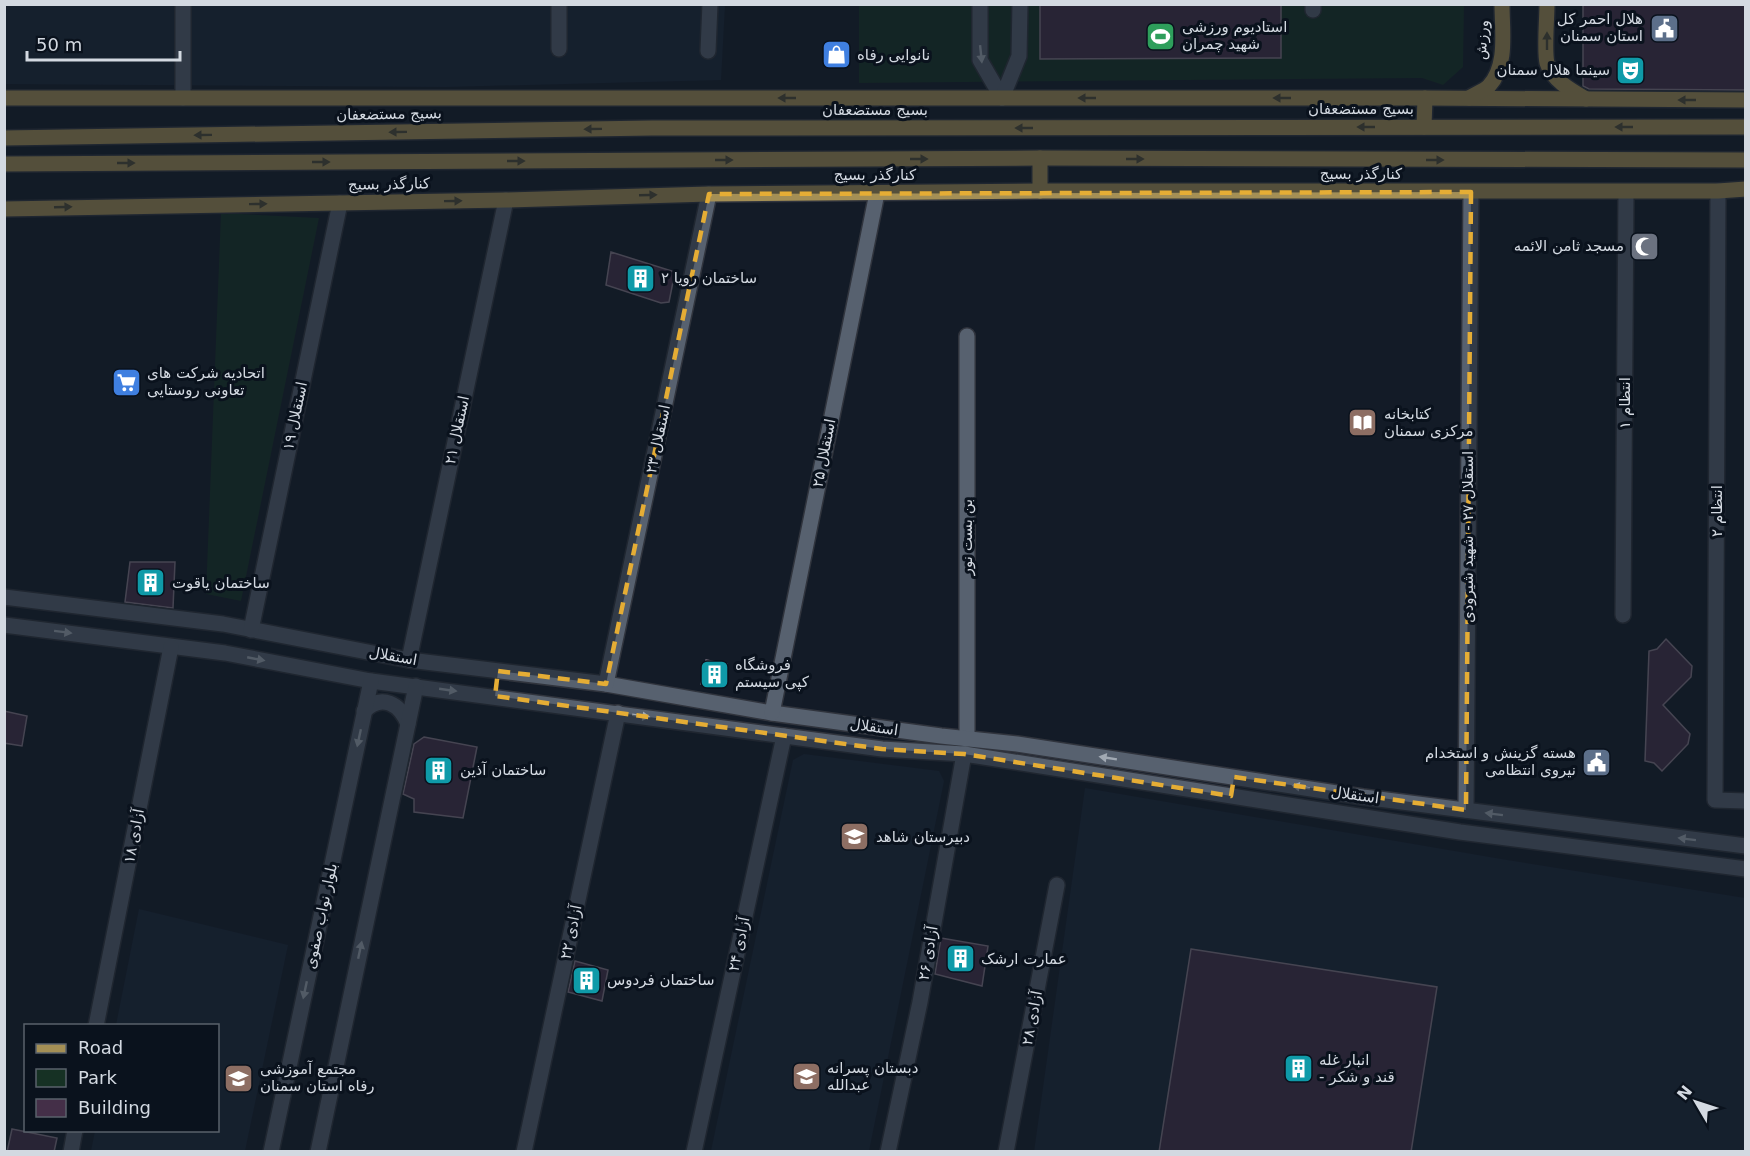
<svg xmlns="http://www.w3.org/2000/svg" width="1750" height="1156" viewBox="0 0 1750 1156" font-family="'DejaVu Sans','Noto Naskh Arabic',sans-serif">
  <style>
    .built { fill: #1a2636 }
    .green { fill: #163124 }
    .building { fill: #442f48; stroke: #847786; stroke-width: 1.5 }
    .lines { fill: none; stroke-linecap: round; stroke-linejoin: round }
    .minor-casing { stroke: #30343d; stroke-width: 18 }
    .major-casing { stroke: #30343d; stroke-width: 18 }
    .minor { stroke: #57616f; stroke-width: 15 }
    .major { stroke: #a48f55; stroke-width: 15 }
    .oneway { fill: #4f4a36 }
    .oneway2 { fill: #a1a9b3 }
    .marked { fill: none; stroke: #e5ad35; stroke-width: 4.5; stroke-dasharray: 12 8; stroke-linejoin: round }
    .labels { text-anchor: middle; stroke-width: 6; stroke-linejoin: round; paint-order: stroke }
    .poi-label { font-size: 15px; fill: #d3d9e1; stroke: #0a121d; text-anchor: start }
    .street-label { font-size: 15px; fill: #d3d9e1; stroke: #0a121d }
  </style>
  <rect width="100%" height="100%" fill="#131b27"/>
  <g class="built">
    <polygon points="5,5 725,5 721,80 446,87 5,84"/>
    <polygon points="804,754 939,771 944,781 869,1151 711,1151 793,760"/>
    <polygon points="1085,788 1507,860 1745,898 1745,1151 1034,1152"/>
    <polygon points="139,909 288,945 245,1151 91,1151 95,1131 218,1130 218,1026 116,1025"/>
  </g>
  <g class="green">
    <polygon points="859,5 1464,5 1463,67 1443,85 1422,78 859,83"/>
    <polygon points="221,213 319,218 241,601 206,594"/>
  </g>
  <g class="building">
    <polygon points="1040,4 1281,4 1281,58 1040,59"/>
    <polygon points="1583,4 1746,4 1746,90 1589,89 1583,86"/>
    <polygon points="611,252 675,272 669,302 661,303 606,285"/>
    <polygon points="130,562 175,562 173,608 125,602"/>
    <polygon points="1666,639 1692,666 1691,677 1663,705 1690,734 1688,744 1662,771 1654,763 1645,761 1649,651 1657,649"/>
    <polygon points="706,660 727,664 722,686 701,684"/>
    <polygon points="4,711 27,716 22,746 4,743"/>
    <polygon points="424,737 477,747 463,818 414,812 414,799 403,794 414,744"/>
    <polygon points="941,938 988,946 982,986 935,974"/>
    <polygon points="1191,949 1437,987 1411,1152 1159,1152"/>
    <polygon points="575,961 608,970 602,1001 568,992"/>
    <polygon points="12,1129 57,1138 54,1152 7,1152"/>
  </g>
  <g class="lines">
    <defs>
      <g id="minor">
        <polyline points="183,4 183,98"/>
        <polyline points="980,4 980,60 1002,98"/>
        <polyline points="1313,4 1313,10"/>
        <polyline points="559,49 559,4"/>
        <polyline points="708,51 710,4"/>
        <polyline points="1002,98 1019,56 1020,4"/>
        <polyline points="1718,191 1715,800 1746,801"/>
        <polyline points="967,336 967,739"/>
        <polyline points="4,597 223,624 409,660 606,684 772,713 941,736 1017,744 1363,797 1746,846"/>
        <polyline points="1623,615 1626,192"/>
        <polyline points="4,625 225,653 371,681 882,749 964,754 1460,832 1746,869"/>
        <polyline points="251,630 340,203"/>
        <polyline points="409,660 506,200"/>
        <polyline points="606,684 709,194"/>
        <path d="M364 711C382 693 400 704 408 724"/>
        <polyline points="772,713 877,193"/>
        <polyline points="1466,810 1471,192"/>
        <polyline points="96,1026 171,647"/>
        <polyline points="71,1152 75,1130"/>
        <polyline points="271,1152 371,681"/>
        <polyline points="318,1152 416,686"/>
        <polyline points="524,1152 618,713"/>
        <polyline points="694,1152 784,736"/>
        <polyline points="888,1152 920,1002 964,754"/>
        <polyline points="1006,1152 1057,885"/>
      </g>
      <g id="major">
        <path d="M1547 4C1547 19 1544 51 1547 63 1552 80 1572 91 1586 99"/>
        <polyline points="4,98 1425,98 1746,100"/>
        <path d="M1469 98C1475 94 1484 91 1489 86 1508 65 1502 31 1502 4"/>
        <polyline points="1424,127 1425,98"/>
        <polyline points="4,138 652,128 1746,127"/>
        <polyline points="1040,158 1040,191"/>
        <polyline points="4,164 1040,158 1746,160"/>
        <polyline points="4,209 506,200 709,194 1040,191 1718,191 1746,189"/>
      </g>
    </defs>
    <use href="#minor" class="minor-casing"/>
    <use href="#major" class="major-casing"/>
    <use href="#minor" class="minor"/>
    <use href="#major" class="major"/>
  </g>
  <defs><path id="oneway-solid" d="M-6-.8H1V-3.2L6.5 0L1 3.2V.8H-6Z" transform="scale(1.5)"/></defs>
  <g class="oneway">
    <use href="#oneway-solid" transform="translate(1547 41) rotate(-90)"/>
    <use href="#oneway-solid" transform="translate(787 98) rotate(180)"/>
    <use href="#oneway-solid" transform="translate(1087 98) rotate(180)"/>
    <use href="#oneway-solid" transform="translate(1282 98) rotate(180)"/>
    <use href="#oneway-solid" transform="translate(1687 100) rotate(180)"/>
    <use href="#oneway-solid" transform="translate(1366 127) rotate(180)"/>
    <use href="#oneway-solid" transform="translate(1624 127) rotate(180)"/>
    <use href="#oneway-solid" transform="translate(1024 128) rotate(180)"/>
    <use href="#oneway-solid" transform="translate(593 129) rotate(179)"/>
    <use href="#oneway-solid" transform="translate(398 132) rotate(179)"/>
    <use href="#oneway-solid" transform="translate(203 135) rotate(179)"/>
    <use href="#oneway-solid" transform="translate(919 159)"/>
    <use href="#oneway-solid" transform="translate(1135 159)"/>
    <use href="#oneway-solid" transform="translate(724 160)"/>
    <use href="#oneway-solid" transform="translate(1435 160)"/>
    <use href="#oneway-solid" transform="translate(516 161)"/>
    <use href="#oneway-solid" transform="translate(321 162)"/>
    <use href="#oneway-solid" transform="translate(126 163)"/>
    <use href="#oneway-solid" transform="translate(648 195) rotate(-2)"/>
    <use href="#oneway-solid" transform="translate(453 201) rotate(-1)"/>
    <use href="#oneway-solid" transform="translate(258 204) rotate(-1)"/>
    <use href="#oneway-solid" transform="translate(63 207) rotate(-2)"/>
  </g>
  <g class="oneway2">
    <use href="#oneway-solid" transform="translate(981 54) rotate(84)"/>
    <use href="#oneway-solid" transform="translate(63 632) rotate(7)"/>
    <use href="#oneway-solid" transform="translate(256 659) rotate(11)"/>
    <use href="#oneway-solid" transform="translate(448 690) rotate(8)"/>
    <use href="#oneway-solid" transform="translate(641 716) rotate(8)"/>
    <use href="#oneway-solid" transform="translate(359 738) rotate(102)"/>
    <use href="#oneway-solid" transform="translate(1108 758) rotate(-171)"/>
    <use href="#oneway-solid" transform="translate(1301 787) rotate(-171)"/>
    <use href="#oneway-solid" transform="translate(1494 814) rotate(-173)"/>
    <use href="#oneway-solid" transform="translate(1687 839) rotate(-173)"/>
    <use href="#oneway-solid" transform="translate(360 950) rotate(-78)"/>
    <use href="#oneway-solid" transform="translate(305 990) rotate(102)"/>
  </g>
  <path d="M0 0H1750V1156H0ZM1471 192 1466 810 1234 777 1231 796 964 754 882 749 495 696 498 671 606 684 709 194Z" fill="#131b27" fill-opacity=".55" fill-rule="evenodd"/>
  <path class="marked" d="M1471 192 1466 810 1234 777 1231 796 964 754 882 749 495 696 498 671 606 684 709 194Z"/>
  <defs>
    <symbol id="civic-square" viewBox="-11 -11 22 22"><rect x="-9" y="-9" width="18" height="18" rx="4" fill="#5c6f8a" stroke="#0a121d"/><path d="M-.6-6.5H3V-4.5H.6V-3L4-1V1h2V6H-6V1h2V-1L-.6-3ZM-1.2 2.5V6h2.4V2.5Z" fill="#fff"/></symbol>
    <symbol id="stadium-square" viewBox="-11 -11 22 22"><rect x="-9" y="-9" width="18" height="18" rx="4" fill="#2e9e5b" stroke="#0a121d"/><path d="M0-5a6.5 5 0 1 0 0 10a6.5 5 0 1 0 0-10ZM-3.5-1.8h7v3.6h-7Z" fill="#fff"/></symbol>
    <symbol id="shop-square" viewBox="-11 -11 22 22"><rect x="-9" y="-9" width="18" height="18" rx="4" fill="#3f7fe0" stroke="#0a121d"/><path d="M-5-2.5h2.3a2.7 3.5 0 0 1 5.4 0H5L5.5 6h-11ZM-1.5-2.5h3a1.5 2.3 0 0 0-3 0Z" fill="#fff"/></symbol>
    <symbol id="theatre-square" viewBox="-11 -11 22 22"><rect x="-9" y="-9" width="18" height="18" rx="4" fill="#0f9aa8" stroke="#0a121d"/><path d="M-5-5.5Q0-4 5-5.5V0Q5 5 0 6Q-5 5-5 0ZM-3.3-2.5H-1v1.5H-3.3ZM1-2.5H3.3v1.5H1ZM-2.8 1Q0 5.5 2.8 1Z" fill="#fff"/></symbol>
    <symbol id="mosque-square" viewBox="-11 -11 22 22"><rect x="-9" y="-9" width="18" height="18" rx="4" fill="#6b7280" stroke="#0a121d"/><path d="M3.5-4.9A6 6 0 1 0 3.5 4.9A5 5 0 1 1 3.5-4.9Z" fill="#fff"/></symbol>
    <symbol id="building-square" viewBox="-11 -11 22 22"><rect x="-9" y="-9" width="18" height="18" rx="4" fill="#0f9aa8" stroke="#0a121d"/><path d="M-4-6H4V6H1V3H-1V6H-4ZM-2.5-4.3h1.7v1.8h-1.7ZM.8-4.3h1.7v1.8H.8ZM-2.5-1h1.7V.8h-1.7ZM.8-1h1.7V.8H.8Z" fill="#fff"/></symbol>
    <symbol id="supermarket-square" viewBox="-11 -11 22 22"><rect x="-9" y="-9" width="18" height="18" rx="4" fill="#3f7fe0" stroke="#0a121d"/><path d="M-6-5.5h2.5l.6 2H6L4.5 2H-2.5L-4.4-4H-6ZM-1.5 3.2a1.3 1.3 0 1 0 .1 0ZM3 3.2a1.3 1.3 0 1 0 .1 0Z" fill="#fff"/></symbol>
    <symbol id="library-square" viewBox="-11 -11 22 22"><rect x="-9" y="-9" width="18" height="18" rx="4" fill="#8d6e63" stroke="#0a121d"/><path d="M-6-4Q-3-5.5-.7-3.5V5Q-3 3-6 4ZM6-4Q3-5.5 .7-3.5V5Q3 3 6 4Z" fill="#fff"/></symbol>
    <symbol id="school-square" viewBox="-11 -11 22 22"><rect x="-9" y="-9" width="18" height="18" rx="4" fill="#8d6e63" stroke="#0a121d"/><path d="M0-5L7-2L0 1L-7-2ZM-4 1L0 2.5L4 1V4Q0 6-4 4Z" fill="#fff"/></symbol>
  </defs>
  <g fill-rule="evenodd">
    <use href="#civic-square" x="1648" y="12" width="33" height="33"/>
    <use href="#stadium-square" x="1144" y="20" width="33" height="33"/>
    <use href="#shop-square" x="820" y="38" width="33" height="33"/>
    <use href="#theatre-square" x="1614" y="54" width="33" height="33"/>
    <use href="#mosque-square" x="1628" y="230" width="33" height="33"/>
    <use href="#building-square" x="624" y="262" width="33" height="33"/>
    <use href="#supermarket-square" x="110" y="366" width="33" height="33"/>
    <use href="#library-square" x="1346" y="406" width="33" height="33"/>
    <use href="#building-square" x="134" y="566" width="33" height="33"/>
    <use href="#building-square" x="698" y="658" width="33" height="33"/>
    <use href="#civic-square" x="1580" y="746" width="33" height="33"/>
    <use href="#building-square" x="422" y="754" width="33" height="33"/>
    <use href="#school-square" x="838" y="820" width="33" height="33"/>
    <use href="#building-square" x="944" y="942" width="33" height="33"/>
    <use href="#building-square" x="570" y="964" width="33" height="33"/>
    <use href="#building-square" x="1282" y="1052" width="33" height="33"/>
    <use href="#school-square" x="790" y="1060" width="33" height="33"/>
    <use href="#school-square" x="222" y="1062" width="33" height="33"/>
  </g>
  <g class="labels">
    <g class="poi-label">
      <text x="1643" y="24" text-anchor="end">هلال احمر کل<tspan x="1643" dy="17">استان سمنان</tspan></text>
      <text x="1182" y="32">استادیوم ورزشی<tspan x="1182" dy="17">شهید چمران</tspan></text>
      <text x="857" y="60">نانوایی رفاه</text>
      <text x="1610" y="75" text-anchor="end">سینما هلال سمنان</text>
      <text x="1624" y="251" text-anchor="end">مسجد ثامن الائمه</text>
      <text x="661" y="283">ساختمان رویا ۲</text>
      <text x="147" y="378">اتحادیه شرکت های<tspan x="147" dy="17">تعاونی روستایی</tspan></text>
      <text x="1384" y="419">کتابخانه<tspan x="1384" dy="17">مرکزی سمنان</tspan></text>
      <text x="172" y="588">ساختمان یاقوت</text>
      <text x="735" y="670">فروشگاه<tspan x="735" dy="17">کپی سیستم</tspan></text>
      <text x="1576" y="758" text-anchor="end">هسته گزینش و استخدام<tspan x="1576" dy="17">نیروی انتظامی</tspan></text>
      <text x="460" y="775">ساختمان آذین</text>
      <text x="876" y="842">دبیرستان شاهد</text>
      <text x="981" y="964">عمارت ارشک</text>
      <text x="607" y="985">ساختمان فردوس</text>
      <text x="1319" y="1065">انبار غله<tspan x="1319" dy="17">- قند و شکر</tspan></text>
      <text x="827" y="1073">دبستان پسرانه<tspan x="827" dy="17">عبدالله</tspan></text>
      <text x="260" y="1074">مجتمع آموزشی<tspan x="260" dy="17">رفاه استان سمنان</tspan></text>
    </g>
    <g class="street-label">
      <text transform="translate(1482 40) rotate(-86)" y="5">ورزش</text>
      <text x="1361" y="114">بسیج مستضعفان</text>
      <text x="875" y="115">بسیج مستضعفان</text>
      <text transform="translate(389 114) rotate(-1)" y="5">بسیج مستضعفان</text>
      <text x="1361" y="179">کنارگذر بسیج</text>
      <text x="875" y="180">کنارگذر بسیج</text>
      <text transform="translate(389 184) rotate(-1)" y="5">کنارگذر بسیج</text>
      <text transform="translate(1625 403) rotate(-90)" y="5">انتظام ۱</text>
      <text transform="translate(295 416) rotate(-78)" y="5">استقلال ۱۹</text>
      <text transform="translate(457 430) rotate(-78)" y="5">استقلال ۲۱</text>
      <text transform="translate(658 439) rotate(-78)" y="5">استقلال ۲۳</text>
      <text transform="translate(824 453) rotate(-79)" y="5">استقلال ۲۵</text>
      <text transform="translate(1717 511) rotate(-90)" y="5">انتظام ۲</text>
      <text transform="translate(967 537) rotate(-90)" y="5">بن بست نور</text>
      <text transform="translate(1468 537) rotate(-90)" y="5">استقلال ۲۷ - شهید شیرودی</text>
      <text transform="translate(393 656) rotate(10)" y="5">استقلال</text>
      <text transform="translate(874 727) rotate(8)" y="5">استقلال</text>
      <text transform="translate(1355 795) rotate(8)" y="5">استقلال</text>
      <text transform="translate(134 836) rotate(-79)" y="5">آزادی ۱۸</text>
      <text transform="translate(321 916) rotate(-78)" y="5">بلوار نواب صفوی</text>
      <text transform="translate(571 932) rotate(-78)" y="5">آزادی ۲۲</text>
      <text transform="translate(739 944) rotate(-78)" y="5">آزادی ۲۴</text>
      <text transform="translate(928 953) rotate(-80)" y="5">آزادی ۲۶</text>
      <text transform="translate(1032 1018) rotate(-79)" y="5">آزادی ۲۸</text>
    </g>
  </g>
  <rect width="1750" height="1156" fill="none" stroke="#d3d9e1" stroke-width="12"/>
  <rect x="24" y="1024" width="195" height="108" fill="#0a121d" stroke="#5a626b" stroke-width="1.5"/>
  <rect x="36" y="1044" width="30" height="9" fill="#a48f55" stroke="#5a626b" stroke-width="1.5"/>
  <text x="78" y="1054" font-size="18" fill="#d3d9e1">Road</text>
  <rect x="36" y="1069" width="30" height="18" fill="#163124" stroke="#5a626b" stroke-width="1.5"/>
  <text x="78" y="1084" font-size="18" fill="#d3d9e1">Park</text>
  <rect x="36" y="1099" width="30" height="18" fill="#442f48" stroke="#5a626b" stroke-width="1.5"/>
  <text x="78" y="1114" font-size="18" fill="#d3d9e1">Building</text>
  <g transform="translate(1696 1102) rotate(309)" stroke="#0a121d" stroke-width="4.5" paint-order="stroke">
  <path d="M0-4.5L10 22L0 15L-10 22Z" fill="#d3d9e1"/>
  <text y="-9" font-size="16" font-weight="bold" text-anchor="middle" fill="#d3d9e1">N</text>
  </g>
  <path d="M27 51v9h153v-9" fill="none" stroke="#d3d9e1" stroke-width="3"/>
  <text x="36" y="51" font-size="18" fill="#d3d9e1" stroke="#0a121d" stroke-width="4.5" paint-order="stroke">50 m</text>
</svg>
